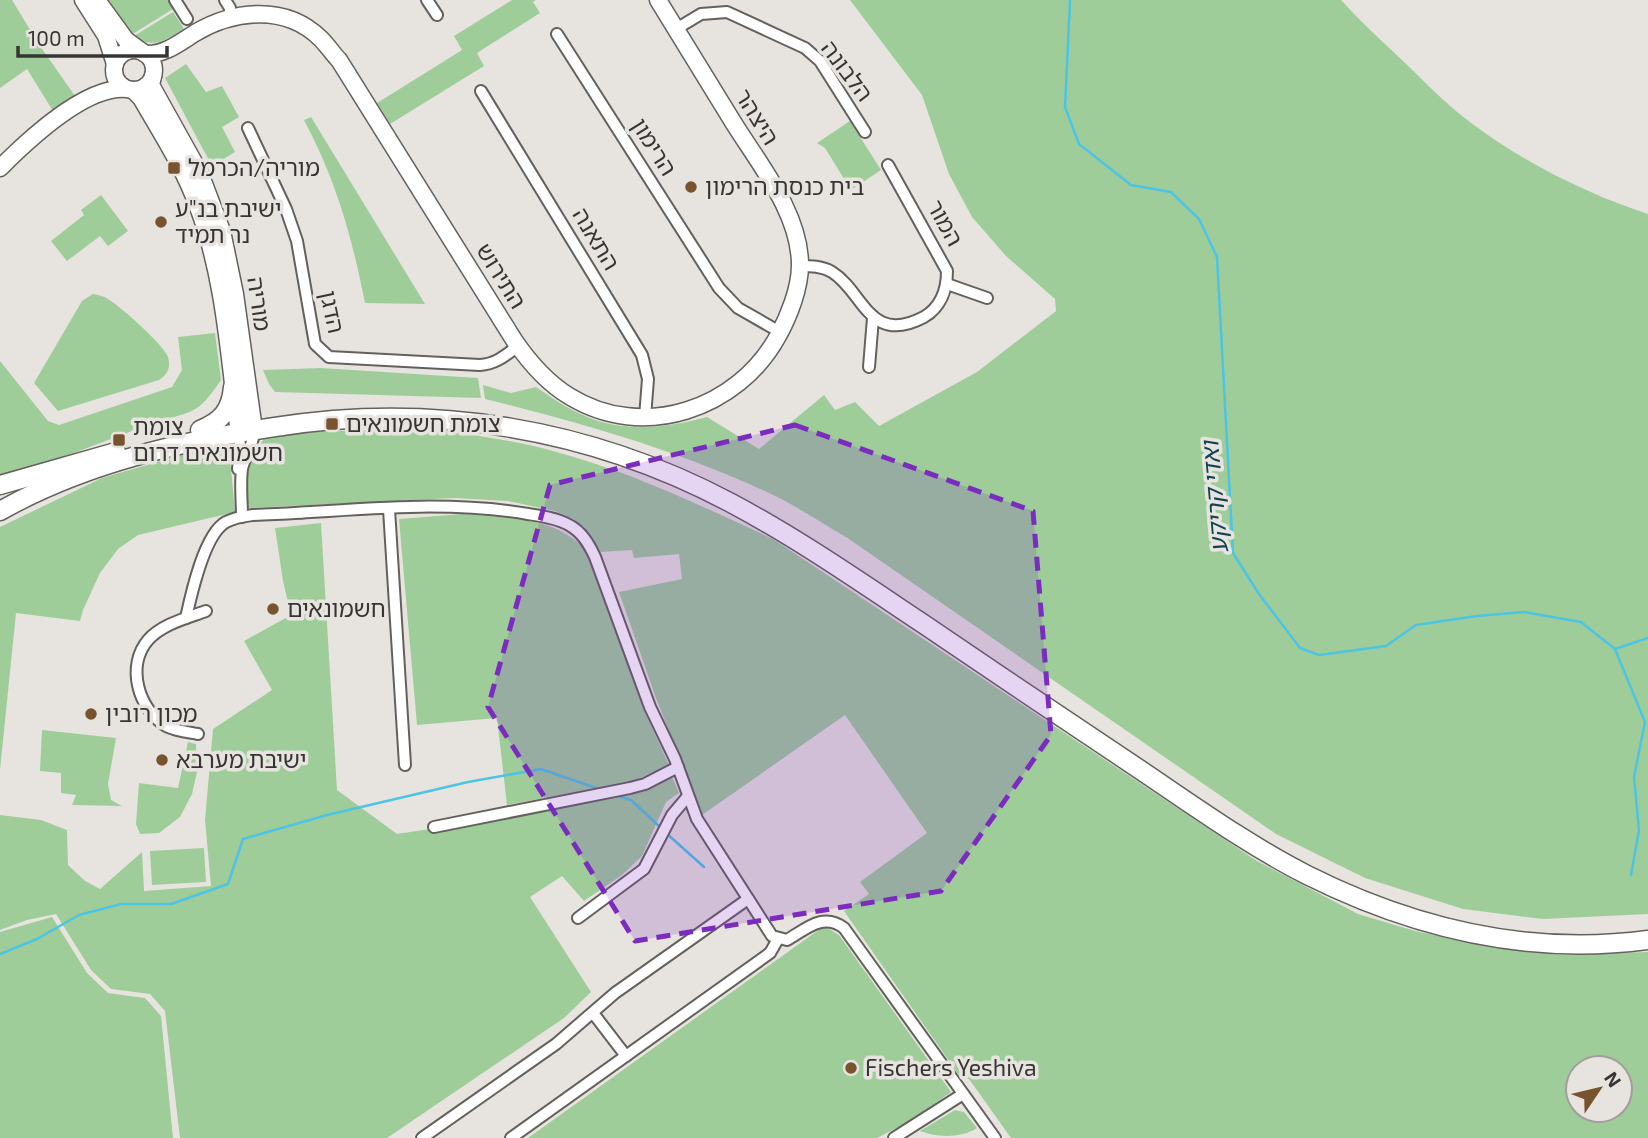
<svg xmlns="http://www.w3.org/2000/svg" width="1648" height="1138" viewBox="0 0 1648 1138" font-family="'Exo 2','Noto Sans Hebrew',sans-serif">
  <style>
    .green { fill: #9fcd9a; fill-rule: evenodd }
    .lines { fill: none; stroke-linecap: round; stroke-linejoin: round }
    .stream { stroke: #4dc4e4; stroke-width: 2.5 }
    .street-casing { stroke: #64615d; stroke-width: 14 }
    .secondary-casing { stroke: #64615d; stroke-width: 19 }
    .primary-casing { stroke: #64615d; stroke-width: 21 }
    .street { stroke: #fff; stroke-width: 10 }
    .secondary { stroke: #fff; stroke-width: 16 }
    .primary { stroke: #fff; stroke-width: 18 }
    .marked { fill: #7b2cbf; fill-opacity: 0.2; stroke: #7b2cbf; stroke-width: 5; stroke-dasharray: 14 9; stroke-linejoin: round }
    .poi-dot { fill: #78542e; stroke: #e7e4df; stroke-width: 2.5 }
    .labels { text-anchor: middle; stroke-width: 7; stroke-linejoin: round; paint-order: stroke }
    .street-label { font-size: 23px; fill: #373534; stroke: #e7e4df }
    .poi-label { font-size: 23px; fill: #373534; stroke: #e7e4df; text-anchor: start }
    .water-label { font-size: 24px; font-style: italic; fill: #0e4351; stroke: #e7e4df }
  </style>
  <rect width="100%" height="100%" fill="#e7e4df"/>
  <g class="green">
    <polygon points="0,0 12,0 38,43 75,96 53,111 27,69 0,88"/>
    <polygon points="109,0 168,0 173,9 131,35"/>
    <polygon points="512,0 536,0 533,2 540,13 477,53 484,66 390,124 377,103 462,50 454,36"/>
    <path d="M850 0H1341C1360 21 1381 40 1402 60 1420 77 1437 95 1456 111 1511 156 1581 192 1648 214V914L1543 919 1463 909 1365 878 1276 834 846 537C821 523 797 506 771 494 680 451 583 423 485 399L483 385 511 393 536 387C551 397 566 408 583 415 620 433 668 428 707 417L759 449 824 395 835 410 855 402 879 426 977 372 1056 311 1055 299 1006 256 972 217 949 174 922 95Z"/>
    <path d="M173 12 184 29C166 40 153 50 134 36Z"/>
    <polygon points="186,64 206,92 222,86 239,117 222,127 235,152 212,166 165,78"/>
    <path d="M311 117 425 304 365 303C352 237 336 180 304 120Z"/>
    <polygon points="850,121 881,170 851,190 825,148 817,143"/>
    <polygon points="101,195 128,231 108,246 100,236 67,261 51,241 84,215 81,210"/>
    <path d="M93 294C98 295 104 296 108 299 120 306 165 346 168 357 171 367 168 374 159 380L58 411 34 383 82 301Z"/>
    <path d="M215 333 221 380C201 409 197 412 161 420L0 481V361L48 421 59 425 172 387 182 370 178 337Z"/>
    <polygon points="321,368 478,378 481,398 275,392 269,384 263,370"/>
    <path d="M431 429C472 435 513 440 553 451 629 471 702 506 773 539L1257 861 1358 914 1415 931 1497 948 1575 954 1648 952V1138H1011L969 1079 961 1078 844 911 869 894 860 882 927 833 845 715 702 815 656 698 619 592 682 579 679 554 634 558 632 550 601 552 574 519 555 511 508 501 454 498 248 508 247 466 263 440 264 435 281 432ZM1578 1068H1620V1110H1578Z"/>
    <polygon points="212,446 229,448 235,512 138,535 118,549 100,573 83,610 80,621 16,613 0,770 0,527 102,478"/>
    <path d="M462 514C506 518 565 516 590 557L643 708 669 765 631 782 507 805 497 718 417 725 399 519Z"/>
    <polygon points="321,523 337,790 397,834 509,817 643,792 672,777 679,793 666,802 642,856 622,875 584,901 562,876 530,897 591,992 564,1018 387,1138 180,1138 165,1011 150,994 111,989 91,970 56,914 27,920 0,930 0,815 41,820 67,830 68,865 85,881 100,889 142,852 144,891 211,886 205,820 213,729 272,690 244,641 291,615 283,581 275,528"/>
    <polygon points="42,730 116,738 108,784 111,800 122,806 72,805 76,795 61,793 61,773 40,771"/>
    <polygon points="188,742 196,744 197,772 192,794 180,817 159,833 140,834 136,824 139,783 178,788"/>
    <polygon points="204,848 206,882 152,885 150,851"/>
    <polygon points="52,917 87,973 108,993 145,998 161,1016 173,1138 0,1138 0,932"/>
    <polygon points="824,926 839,935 951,1092 910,1121 877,1138 528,1138"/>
    <path d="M955 1110 964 1112 977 1128C961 1138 938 1138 920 1131Z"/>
  </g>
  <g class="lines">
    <g class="stream">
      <polyline points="1070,0 1065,107 1079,144 1131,185 1171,192 1199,219 1217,257 1233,553 1259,594 1300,648 1319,655 1386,646 1416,625 1477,616 1524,612 1581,622 1615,649 1645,722 1634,777 1639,830 1631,875"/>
      <polyline points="1615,649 1648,638"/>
      <polyline points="615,795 631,800 660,827"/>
      <polyline points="665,832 704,867"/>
      <polyline points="0,954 37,939 79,915 121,904 171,904 228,884 243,839 327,815 468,782 541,769 599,789"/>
    </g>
    <defs>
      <g id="street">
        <polyline points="175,0 187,19"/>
        <polyline points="225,0 230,8 230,17"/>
        <polyline points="427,0 437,15"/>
        <polyline points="676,29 701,14 727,12 805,48 820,61 865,132"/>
        <polyline points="557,34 719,288 738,308 780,332"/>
        <polyline points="481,91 642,355 648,379 645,417"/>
        <path d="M248 128 286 209 297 241 315 344 329 357 480 365C496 364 506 355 518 346"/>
        <path d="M800 266C811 266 822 266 832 272 864 292 869 346 924 317 941 307 947 289 947 271L888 165"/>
        <polyline points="947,284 987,298"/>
        <polyline points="869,367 873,318"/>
        <polyline points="238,469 240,447 239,433"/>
        <polyline points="389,509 405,765"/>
        <path d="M242 517C242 501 240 485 242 469 245 455 254 445 254 430"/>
        <path d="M186 618C191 595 204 534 226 522 246 512 273 515 295 513 370 508 453 501 528 514 541 516 557 518 569 525 582 532 589 544 595 557L650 707 675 759 697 819 772 936 787 940C806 929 823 912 844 928L995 1138"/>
        <path d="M198 734C187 732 176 731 166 726 138 709 126 666 148 640 162 624 187 618 206 611"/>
        <polyline points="434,827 630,788 645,784 678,767"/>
        <polyline points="578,918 644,869 672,815 688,796"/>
        <polyline points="593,1013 626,1056"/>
        <polyline points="422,1138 556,1044 615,993 748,899"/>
        <polyline points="511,1138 770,953 778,939"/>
        <polyline points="894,1138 963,1094"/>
      </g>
      <g id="secondary">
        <polyline points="83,0 106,36 115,64"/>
        <polyline points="97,0 126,40 141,51"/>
        <circle cx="134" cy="70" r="20"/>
        <path d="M145 54C165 55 179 43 195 33 234 10 286 4 321 39 328 46 333 54 339 60L514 340C529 362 546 382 569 396 643 442 738 409 778 336 789 316 800 288 800 265 800 213 759 164 733 122 708 81 683 41 658 0"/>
        <polyline points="153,76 151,85 200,173 222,231 235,294 254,430"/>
        <path d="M133 90 141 98C161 133 184 168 198 207 225 279 229 358 239 433"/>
        <path d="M0 168C28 140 86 85 127 89"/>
      </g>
      <g id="primary">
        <path d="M200 430C222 421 231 410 233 387"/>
        <polyline points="0,485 116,452"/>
        <path d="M0 511C83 464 182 441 275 427 432 402 590 428 731 503 797 538 859 581 922 623 994 672 1067 721 1139 769 1194 806 1248 845 1307 875 1415 929 1528 956 1648 940"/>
      </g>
    </defs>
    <use href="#street" class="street-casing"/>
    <use href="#secondary" class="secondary-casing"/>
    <use href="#primary" class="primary-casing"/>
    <use href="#street" class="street"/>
    <use href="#secondary" class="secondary"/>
    <use href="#primary" class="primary"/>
  </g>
  <path class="marked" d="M795 425 1033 511 1051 735 941 891 635 941 488 707 550 485Z"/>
  <g class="poi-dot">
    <rect x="167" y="161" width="14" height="14" rx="3.5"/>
    <circle cx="691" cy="187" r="7"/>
    <circle cx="161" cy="222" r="7"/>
    <rect x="325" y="417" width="14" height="14" rx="3.5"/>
    <rect x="112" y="433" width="14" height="14" rx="3.5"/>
    <circle cx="273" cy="609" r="7"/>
    <circle cx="91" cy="714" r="7"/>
    <circle cx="162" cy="760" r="7"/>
    <circle cx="851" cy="1068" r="7"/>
  </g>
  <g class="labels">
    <g class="street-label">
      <text transform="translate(847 71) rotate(53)" y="8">הלבונה</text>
      <text transform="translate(757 117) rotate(58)" y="8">היצהר</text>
      <text transform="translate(654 147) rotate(58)" y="8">הרימון</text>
      <text transform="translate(945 223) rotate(61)" y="8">המור</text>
      <text transform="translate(596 239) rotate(59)" y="8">התאנה</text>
      <text transform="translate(501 276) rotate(58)" y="8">התירוש</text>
      <text transform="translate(259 304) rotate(82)" y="8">מוריה</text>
      <text transform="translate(332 312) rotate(78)" y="8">הדגן</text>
    </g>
    <g class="poi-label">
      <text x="188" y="176">מוריה/הכרמל</text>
      <text x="705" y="195">בית כנסת הרימון</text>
      <text x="175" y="217">ישיבת בנ"ע<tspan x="175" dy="26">נר תמיד</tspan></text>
      <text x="346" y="432">צומת חשמונאים</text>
      <text x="133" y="435">צומת<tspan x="133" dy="26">חשמונאים דרום</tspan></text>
      <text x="287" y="617">חשמונאים</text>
      <text x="105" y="722">מכון רובין</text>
      <text x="176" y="768">ישיבת מערבא</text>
      <text x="865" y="1076">Fischers Yeshiva</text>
    </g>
    <g class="water-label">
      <text transform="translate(1215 497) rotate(-95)" y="8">ואדי קריקע</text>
    </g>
  </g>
  <g transform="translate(1599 1089) rotate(55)"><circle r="33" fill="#e7e4df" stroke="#a19e9b" stroke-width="2"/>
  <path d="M0-5L12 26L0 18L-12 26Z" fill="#78542e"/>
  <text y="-10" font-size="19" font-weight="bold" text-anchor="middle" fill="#373534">N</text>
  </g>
  <path d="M18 46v10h149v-10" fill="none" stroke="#373534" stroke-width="3.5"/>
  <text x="28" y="46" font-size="21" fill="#373534" stroke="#e7e4df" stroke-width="5" paint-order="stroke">100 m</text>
</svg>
